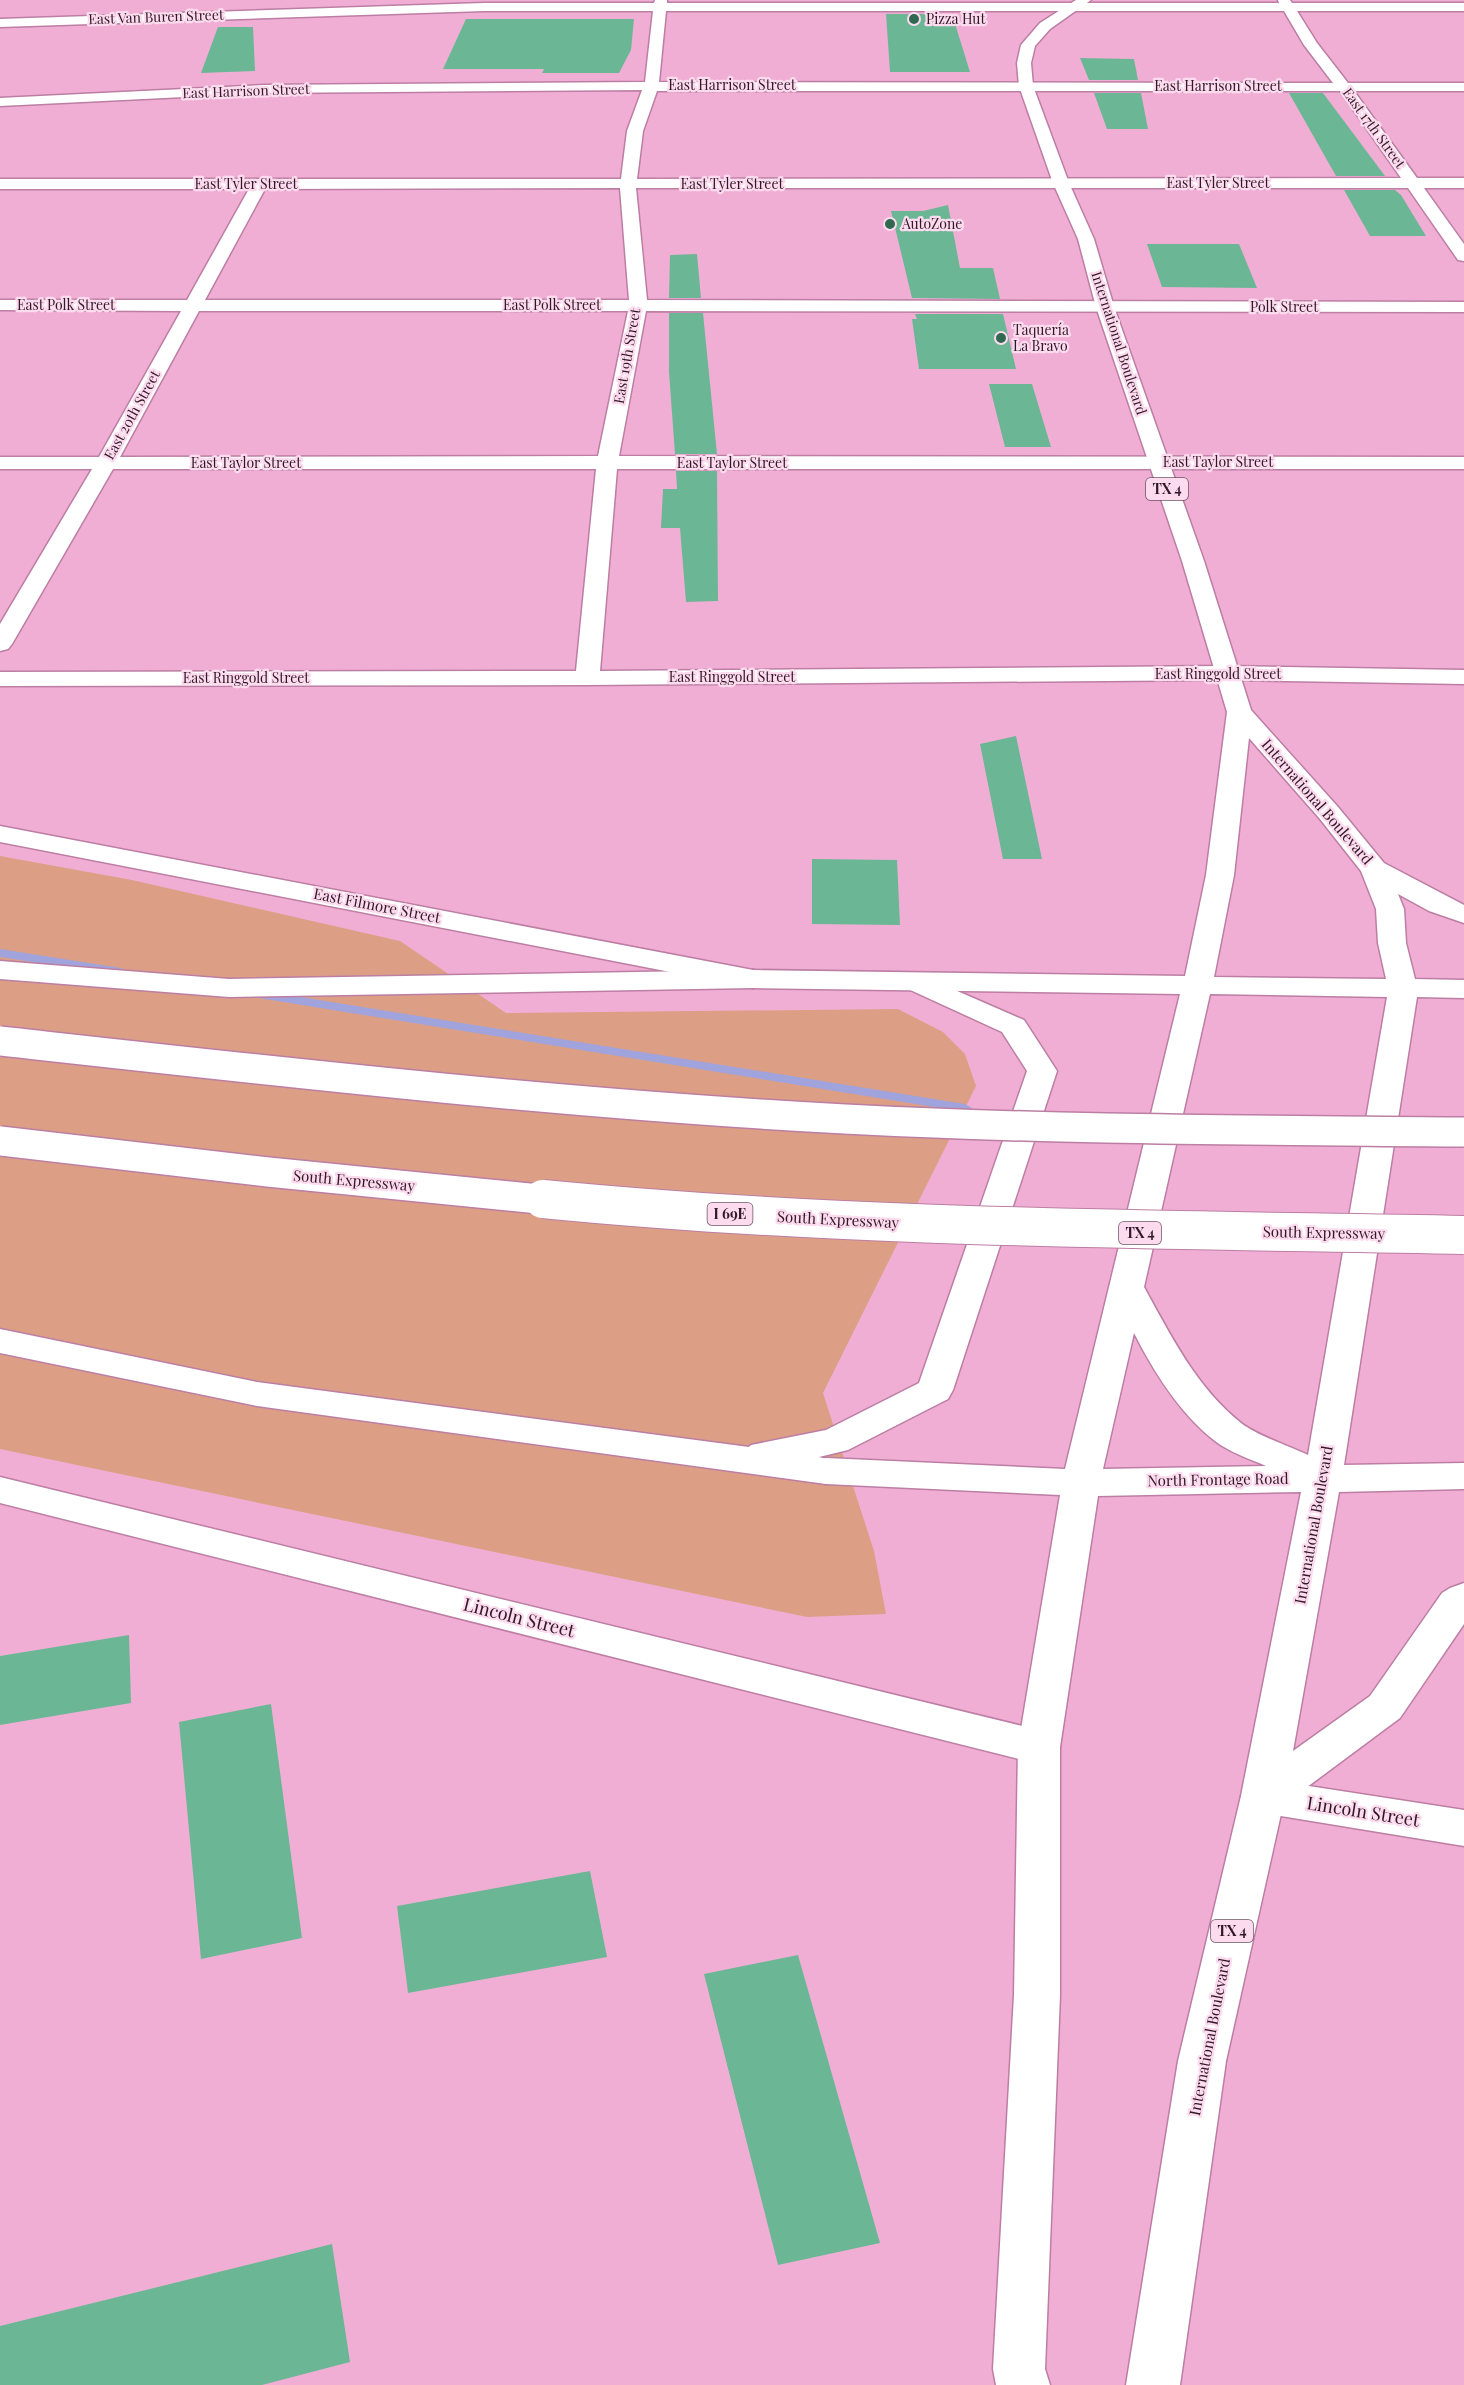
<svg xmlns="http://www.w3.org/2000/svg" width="1464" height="2385" viewBox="0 0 1464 2385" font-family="'Playfair Display',serif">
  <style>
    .green { fill: #dc9f86 }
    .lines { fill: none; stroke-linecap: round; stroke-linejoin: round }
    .stream { fill: #a1a3dc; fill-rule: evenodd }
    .building { fill: #6bb795 }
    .minor-casing { stroke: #bc7ea3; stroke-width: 3 }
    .major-casing { stroke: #bc7ea3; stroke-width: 3 }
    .highway-casing { stroke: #bc7ea3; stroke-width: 3 }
    .minor { fill: #fff; fill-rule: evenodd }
    .major { fill: #fff; fill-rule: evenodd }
    .highway { fill: #fff; fill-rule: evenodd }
    .highway-bridge-far1-casing { stroke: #bc7ea3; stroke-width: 32; stroke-linecap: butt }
    .highway-bridge-casing { stroke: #bc7ea3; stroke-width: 40; stroke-linecap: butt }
    .highway-bridge-far1 { stroke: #fff; stroke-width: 29 }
    .highway-bridge { stroke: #fff; stroke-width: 38 }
    .poi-dot { fill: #316950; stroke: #fddbee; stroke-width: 2 }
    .labels { text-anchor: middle; stroke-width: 4.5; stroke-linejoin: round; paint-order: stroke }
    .far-street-label { font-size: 14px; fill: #301827; stroke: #fddbee }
    .far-poi-label { font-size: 14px; fill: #301827; stroke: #fddbee; text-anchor: start }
    .shield { fill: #fddbee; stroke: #6e5263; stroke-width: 1.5 }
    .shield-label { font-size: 14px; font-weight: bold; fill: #301827 }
    .street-label { font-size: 15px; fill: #301827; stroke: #fddbee }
    .near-street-label { font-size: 18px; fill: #301827; stroke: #fddbee }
  </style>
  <rect width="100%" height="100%" fill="#f1aed5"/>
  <polygon class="green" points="0,856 132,880 400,941 506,1013 898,1009 943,1032 965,1054 976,1086 823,1393 874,1551 886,1614 807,1617 0,1449"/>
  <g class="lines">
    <g class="stream">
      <polygon points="0,949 121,968 128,972 121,976 0,957"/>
      <polygon points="251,989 965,1104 972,1108 965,1112 246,996 244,993 246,990"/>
    </g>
  </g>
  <g class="building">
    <polygon points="886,14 952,14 970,72 890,72"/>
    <polygon points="466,19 634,19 631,50 619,73 542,73 544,69 443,69"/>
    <polygon points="218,27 253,27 255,71 201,73"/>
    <polygon points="1080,58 1134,59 1138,80 1089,80"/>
    <polygon points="1094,93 1141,93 1148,129 1107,129"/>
    <polygon points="1289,93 1323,93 1385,176 1336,176"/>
    <polygon points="1344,190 1395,190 1401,195 1426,236 1370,236"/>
    <polygon points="948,205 960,268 993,268 1000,299 912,298 891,211 923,211"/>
    <polygon points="1147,244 1239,244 1257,288 1162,287"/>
    <polygon points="697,254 701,298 669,298 670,255"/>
    <polygon points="669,313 703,313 717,454 675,454 669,372"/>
    <polygon points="915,314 1003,314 1016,369 919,369 912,319 917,319"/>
    <polygon points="989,384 1032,384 1051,447 1005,447"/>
    <polygon points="676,471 717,471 718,601 686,602 680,528 661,528 663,489 677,489"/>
    <polygon points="1016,736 1042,859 1003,859 980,744"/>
    <polygon points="812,859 897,860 900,925 812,924"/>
    <polygon points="129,1635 131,1703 0,1725 0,1656"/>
    <polygon points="271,1704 302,1938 201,1959 179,1722"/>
    <polygon points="590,1871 607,1957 408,1993 397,1906"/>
    <polygon points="798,1955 880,2243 778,2265 704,1974"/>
    <polygon points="332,2244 350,2362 262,2385 0,2385 0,2326"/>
  </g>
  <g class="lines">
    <defs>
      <g id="minor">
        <path d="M655 0H667V3H1279L1278 0H1290L1292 3H1464V11H1297L1317 43 1348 83H1464V91H1354L1417 178H1464V188H1424L1464 244V261L1458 260 1408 188H636L647 300 1464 302V312L646 311 619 456 1464 457V469H617L600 671 1225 666 1464 670V684L1225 680 587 685 0 686V672L576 671 596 469H113L12 644 8 649 0 651V624L92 469H0V457H99L181 311 0 310V300H187L249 189H0V179H621L627 131 642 90 264 93 0 106V98L264 85 645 82 653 11H484L0 27V19L484 3H654ZM666 11H1284L1304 45 1333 83 659 82ZM657 91H1340L1401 178 637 179 643 131ZM620 188 629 300H205L265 189ZM199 311H628L598 456 120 457Z"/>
        <polygon points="0,826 753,970 763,973 768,979 763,985 753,988 0,842"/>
        <polygon points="0,1477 1039,1730 1054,1735 1060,1747 1054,1759 1039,1764 0,1503"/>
        <polygon points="1263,1779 1464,1810 1464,1846 1263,1813 1248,1808 1241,1796 1248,1784"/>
      </g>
      <path id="major" d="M1076 0H1091L1050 29 1035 46 1031 63 1033 86 1069 183 1094 239 1114 307 1204 561 1251 710 1338 807 1384 863 1464 905V923L1429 911 1398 894 1404 909 1406 943 1415 979 1464 980V998L1417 997 1344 1465 1464 1463V1489L1339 1492 1293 1751 1370 1696 1442 1593 1450 1588 1464 1583V1624L1400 1718 1283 1805 1226 2061 1180 2385H1126L1178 2061 1241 1796 1301 1492 1098 1496 1060 1747V1995L1045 2369 1050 2385H996L993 2369 1014 1995 1018 1747 1060 1495 826 1484 813 1480 807 1471 813 1462 826 1458 1065 1469 1180 994 753 988 743 985 738 979 743 973 753 970 1185 976 1206 875 1227 712 1182 561 1096 307 1078 239 1053 183 1019 86 1017 63 1021 45 1040 23ZM1249 738 1320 819 1361 871 1376 909 1378 943 1386 979 1214 977 1234 875ZM1210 994 1387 997 1308 1455C1289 1446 1256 1435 1241 1423 1196 1387 1171 1336 1144 1287ZM1134 1333C1154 1372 1180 1414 1215 1441 1229 1452 1250 1459 1266 1466L1103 1469Z"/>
      <g id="highway">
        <polygon points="0,961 229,979 753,970 763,973 768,979 763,985 753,988 229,997 0,979"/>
        <polygon points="916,973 1024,1020 1057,1071 953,1390 948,1399 848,1450 819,1457 839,1462 845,1471 839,1480 826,1484 257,1406 0,1353 0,1329 257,1382 749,1447 751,1445 826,1430 919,1383 1027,1071 1002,1032 906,988 901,982 906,976"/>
      </g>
    </defs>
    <use href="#minor" class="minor-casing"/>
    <use href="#major" class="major-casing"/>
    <use href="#highway" class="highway-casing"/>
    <use href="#minor" class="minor"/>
    <use href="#major" class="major"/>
    <use href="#highway" class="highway"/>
    <defs>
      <g id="highway-bridge-far1">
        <path d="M0 1041C281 1072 562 1104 845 1119 1051 1130 1258 1130 1464 1132"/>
        <polyline points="0,1141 268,1172 559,1201"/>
      </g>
      <path id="highway-bridge" d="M543 1199C849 1229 1157 1229 1464 1235"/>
    </defs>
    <use href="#highway-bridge-far1" class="highway-bridge-far1-casing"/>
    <use href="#highway-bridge" class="highway-bridge-casing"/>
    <use href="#highway-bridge-far1" class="highway-bridge-far1"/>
    <use href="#highway-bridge" class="highway-bridge"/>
  </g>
  <g class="poi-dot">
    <circle cx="914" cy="19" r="6"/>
    <circle cx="890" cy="224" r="6"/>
    <circle cx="1001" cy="338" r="6"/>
  </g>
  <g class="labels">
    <g class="far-street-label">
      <text transform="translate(156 17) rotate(-2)" y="5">East Van Buren Street</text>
      <text x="732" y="90">East Harrison Street</text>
      <text x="1218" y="91">East Harrison Street</text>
      <text transform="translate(246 91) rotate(-2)" y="5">East Harrison Street</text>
      <text transform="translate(1374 128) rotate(54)" y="5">East 17th Street</text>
      <text x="1218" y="188">East Tyler Street</text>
      <text x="246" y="189">East Tyler Street</text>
      <text x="732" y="189">East Tyler Street</text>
      <text x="66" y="310">East Polk Street</text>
      <text x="552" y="310">East Polk Street</text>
      <text x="1284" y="312">Polk Street</text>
      <text transform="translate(1119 343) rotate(72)" y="5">International Boulevard</text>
      <text transform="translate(627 356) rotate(-80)" y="5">East 19th Street</text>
      <text transform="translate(132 415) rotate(-61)" y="5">East 20th Street</text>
      <text x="1218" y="467">East Taylor Street</text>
      <text x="246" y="468">East Taylor Street</text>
      <text x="732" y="468">East Taylor Street</text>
      <text x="1218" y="679">East Ringgold Street</text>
      <text x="732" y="682">East Ringgold Street</text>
      <text x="246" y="683">East Ringgold Street</text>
    </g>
    <g class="far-poi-label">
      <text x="926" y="24">Pizza Hut</text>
      <text x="902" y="229">AutoZone</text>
      <text x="1013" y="335">Taquería<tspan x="1013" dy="16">La Bravo</tspan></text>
    </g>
    <g class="shield">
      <rect x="1146" y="478" width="42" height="22" rx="4.5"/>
      <rect x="707.5" y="1203" width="45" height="22" rx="4.5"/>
      <rect x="1119" y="1222" width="42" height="22" rx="4.5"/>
      <rect x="1211" y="1920" width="42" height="22" rx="4.5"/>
    </g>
    <g class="shield-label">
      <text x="1167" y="494">TX 4</text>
      <text x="730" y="1219">I 69E</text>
      <text x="1140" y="1238">TX 4</text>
      <text x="1232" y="1936">TX 4</text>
    </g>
    <g class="street-label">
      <text transform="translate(1317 802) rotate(49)" y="5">International Boulevard</text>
      <text transform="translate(377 906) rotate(11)" y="5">East Filmore Street</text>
      <text transform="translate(354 1181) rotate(5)" y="5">South Expressway</text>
      <text transform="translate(838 1220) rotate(3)" y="5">South Expressway</text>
      <text transform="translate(1324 1233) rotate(1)" y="5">South Expressway</text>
      <text transform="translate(1218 1480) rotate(-1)" y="5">North Frontage Road</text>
      <text transform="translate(1314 1525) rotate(-80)" y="5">International Boulevard</text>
      <text transform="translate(1210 2037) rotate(-79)" y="5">International Boulevard</text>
    </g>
    <g class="near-street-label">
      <text transform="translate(519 1618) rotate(14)" y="6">Lincoln Street</text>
      <text transform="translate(1363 1812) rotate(9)" y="6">Lincoln Street</text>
    </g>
  </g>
</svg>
